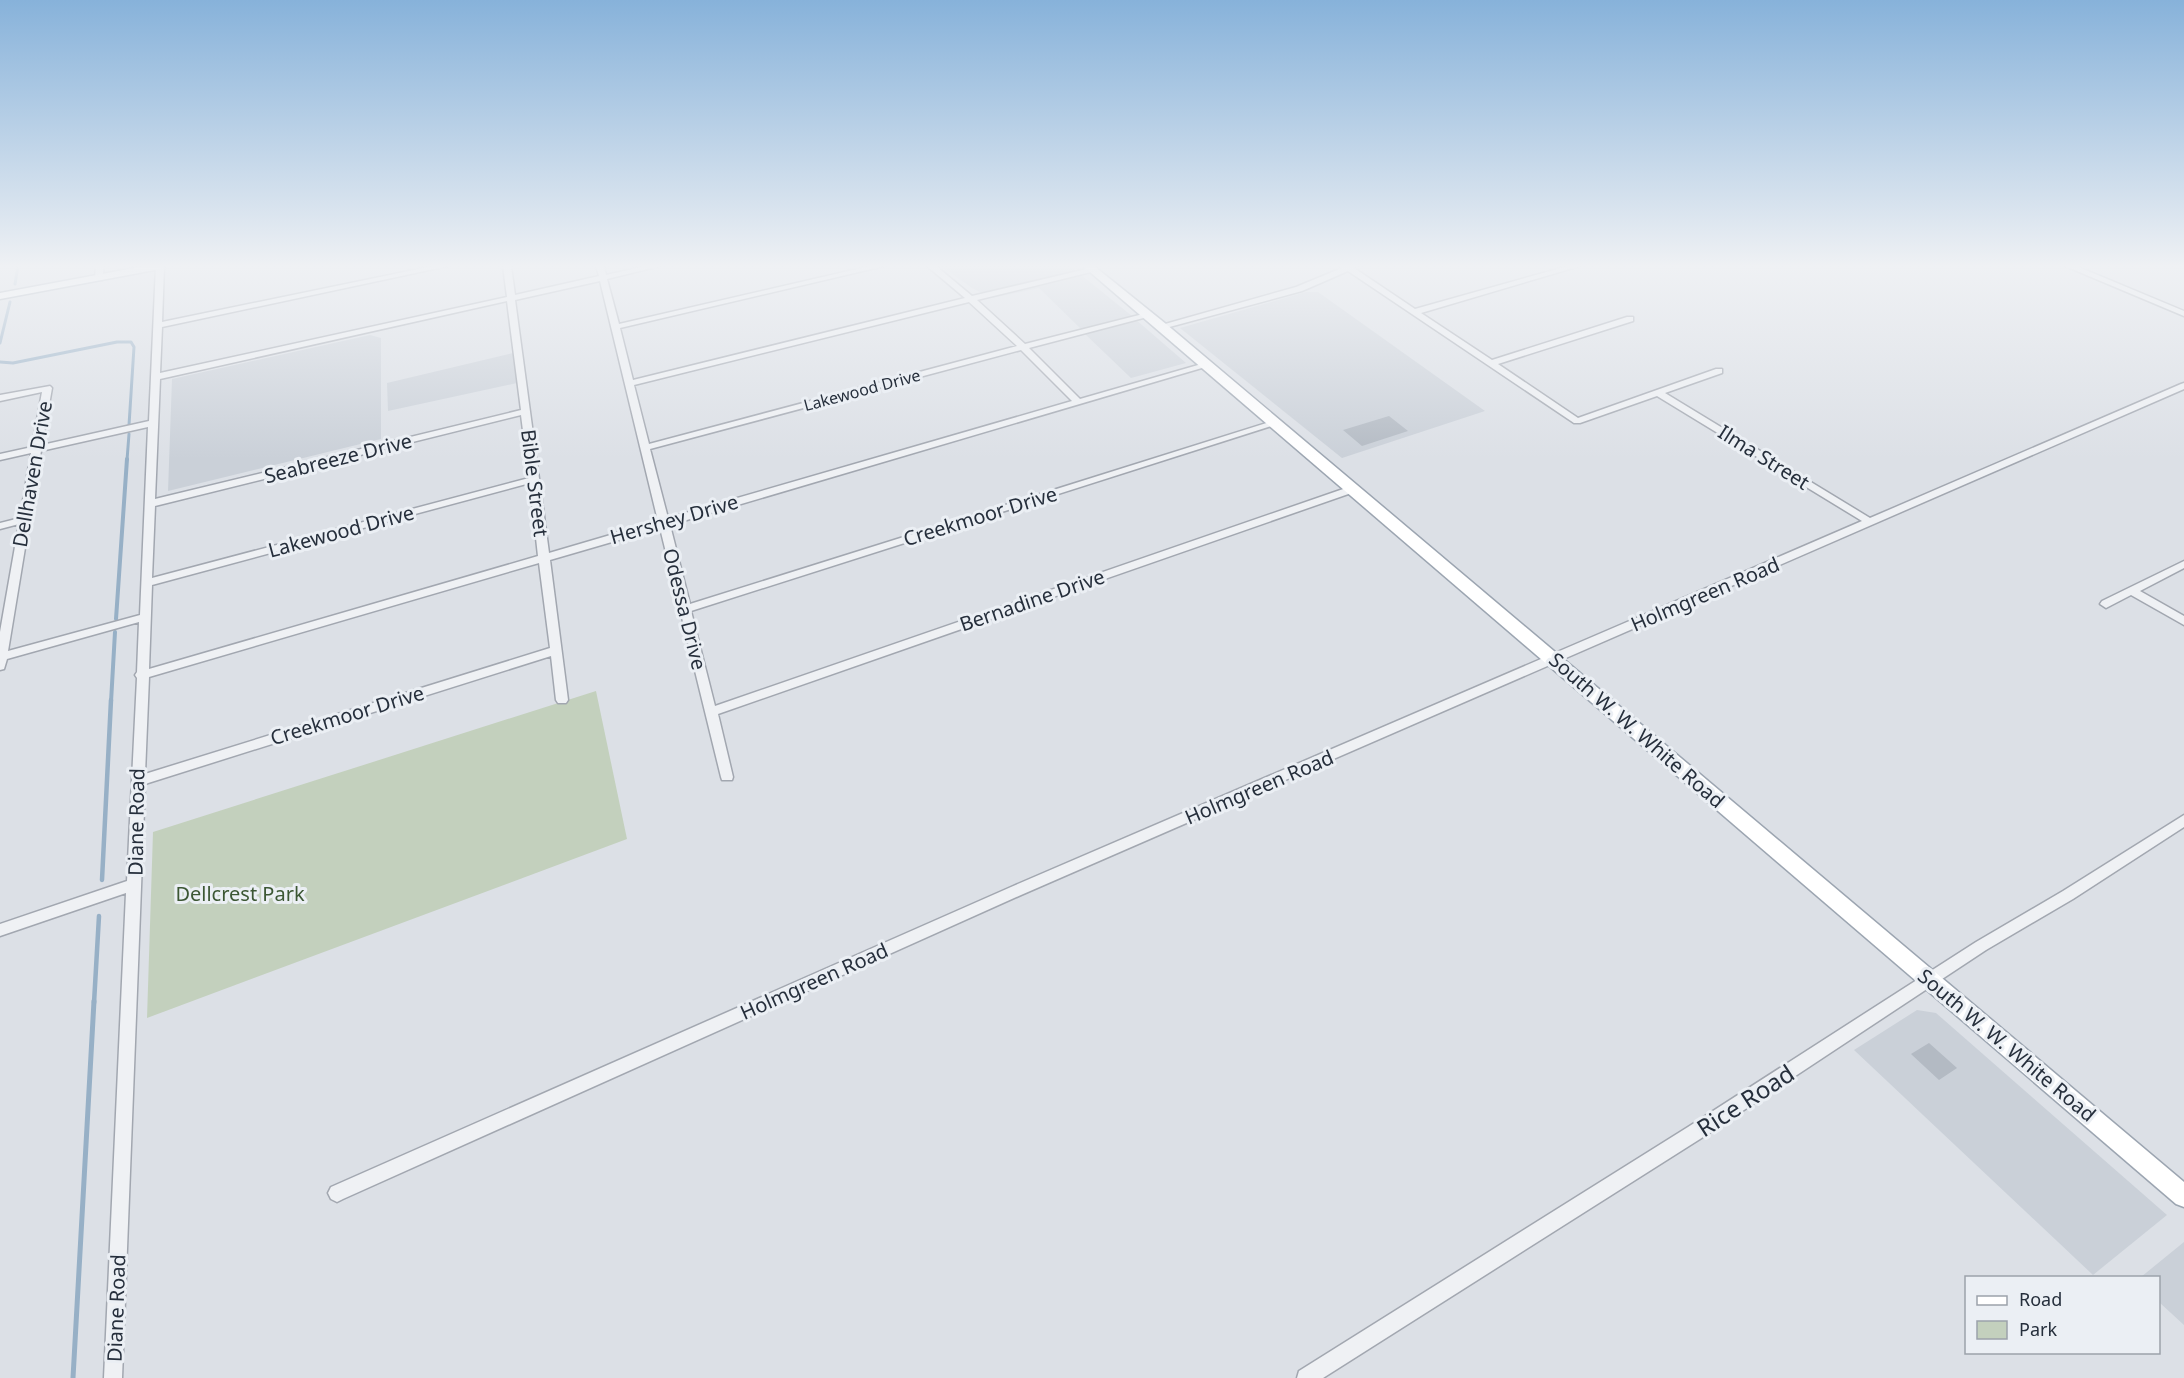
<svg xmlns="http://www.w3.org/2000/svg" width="2184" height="1378" font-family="'Noto Sans',sans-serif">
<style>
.built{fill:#cad0d8}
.green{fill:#c3d0bd}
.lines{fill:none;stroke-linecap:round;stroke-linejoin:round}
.stream-far3{stroke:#97b0c6;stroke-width:3}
.stream-far2{stroke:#97b0c6;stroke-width:4}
.stream-far1{stroke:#97b0c6;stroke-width:4.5}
.stream{stroke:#97b0c6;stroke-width:5}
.building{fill:#b3bac3}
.minor-casing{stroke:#a2a7b0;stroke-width:3}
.major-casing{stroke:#9ca5b1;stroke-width:3}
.minor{fill:#eff1f4;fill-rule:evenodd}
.major{fill:#fff;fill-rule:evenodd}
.labels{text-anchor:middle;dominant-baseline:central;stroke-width:6;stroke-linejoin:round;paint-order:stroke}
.far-street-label{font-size:16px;fill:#262f3c;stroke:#ebeff4}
.street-label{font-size:20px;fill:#262f3c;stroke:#ebeff4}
.park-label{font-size:20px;fill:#3c5734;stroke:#ebeff4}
.near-street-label{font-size:24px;fill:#262f3c;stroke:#ebeff4}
</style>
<rect width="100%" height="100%" fill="#dce0e6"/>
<g class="built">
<polygon points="941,266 1070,266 1132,316 1081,329 1039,288 992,298 972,288"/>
<polygon points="1306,292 1318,292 1485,411 1342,458 1180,328"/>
<polygon points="1135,319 1186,363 1131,378 1084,333"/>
<polygon points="370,335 381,338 381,439 168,491 172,379"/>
<polygon points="513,353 517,383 388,411 387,383"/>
<polygon points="1917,1010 1936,1013 2167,1215 2093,1275 1854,1050"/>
<polygon points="2184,1242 2184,1325 2159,1302 2158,1278 2141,1277"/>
</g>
<polygon class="green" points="596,691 627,839 147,1018 153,832"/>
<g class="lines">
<g class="stream-far3">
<polyline points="15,284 18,266"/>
<polyline points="0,343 10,302"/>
<polyline points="0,362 13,363 117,342 131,342 134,347 129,425"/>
<polyline points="127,460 129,434"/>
</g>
<g class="stream-far2">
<polyline points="116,619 127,459"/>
<polyline points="111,702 115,632"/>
</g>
<g class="stream-far1">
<polyline points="102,880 111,700"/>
<polyline points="94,1003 99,916"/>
</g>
<polyline class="stream" points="73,1378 94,1001"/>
</g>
<g class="building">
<polygon points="1389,416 1408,431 1362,446 1343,430"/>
<polygon points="1929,1043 1957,1068 1939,1080 1911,1054"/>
</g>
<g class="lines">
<g class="minor-casing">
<g id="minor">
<polygon points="96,266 104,266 102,280 95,278"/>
<path d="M156,266H164L162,322L433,266H448L162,327L160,373L507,297L503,266H511L515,295L599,276L596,266H604L606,275L646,266H660L607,279L619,324L870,266H884L620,328L633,380L965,298L927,266H936L972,296L1095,267V271L977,300L1025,344L1151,312V316L1029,348L1080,399L1205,363L1212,365L670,525L690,604L1273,421L1276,420L1281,423L691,611L715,706L1349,487H1357L1358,489L1357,491L718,714L733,777L732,780H722L721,777L660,528L550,560L568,700L566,703H558L556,700L551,656L145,784L122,1378H104L126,893L0,936V924L127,881L137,678L135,675L137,672L139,622L7,659L4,669L0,670V632L19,524L0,529V523L20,518L31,453L0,460V454L32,447L42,392L0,401V395L50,386L52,388L42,445L149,421ZM600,281L658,521L549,553L515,300ZM507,301L521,410L155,499L160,379ZM969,302L1017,346L649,444L634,385ZM1021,350L1072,401L668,518L650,449ZM521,415L529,478L152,578L155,506ZM148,427L140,615L8,651L41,451ZM530,483L538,556L149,669L152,585ZM539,563L550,648L145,774L149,677Z"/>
<polygon points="1341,266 1357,266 1354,268 1415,309 1568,266 1580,266 1421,313 1492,360 1627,317 1633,317 1633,321 1498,364 1578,418 1716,369 1722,369 1722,373 1665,393 1870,518 2181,384 2184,383 2184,389 1021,895 343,1199 337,1202 331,1199 328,1193 331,1187 1011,887 1862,521 1657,396 1580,423 1574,423 1348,271 1302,291 1162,329 1158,326 1296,287 1342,268"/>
<polygon points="2065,266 2076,266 2184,311 2184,316"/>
<polygon points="2184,561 2184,568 2140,591 2184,616 2184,625 2131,595 2106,608 2100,604 2102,601"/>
<polygon points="2184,815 2184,827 2073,899 1986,950 1700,1139 1323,1378 1297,1378 1299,1371 1688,1127 1976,942 2063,891"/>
</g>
</g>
<g class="major-casing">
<g id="major">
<polygon points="145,266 165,266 160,269 0,299 0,293"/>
<polygon points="1083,266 1094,266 1166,324 2184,1182 2184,1207 2176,1204"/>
</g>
</g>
<use href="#minor" class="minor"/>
<use href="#major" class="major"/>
</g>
<linearGradient id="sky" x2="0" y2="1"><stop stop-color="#87b2da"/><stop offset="0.58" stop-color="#eff1f4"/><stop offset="1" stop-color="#eff1f4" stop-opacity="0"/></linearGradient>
<rect width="2184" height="459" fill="url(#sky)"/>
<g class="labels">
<g class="far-street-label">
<text transform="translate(862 390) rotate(-15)">Lakewood Drive</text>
</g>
<g class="street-label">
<text transform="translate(1764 457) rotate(32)">Ilma Street</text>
<text transform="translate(338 458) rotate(-14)">Seabreeze Drive</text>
<text transform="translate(32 474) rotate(-80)">Dellhaven Drive</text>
<text transform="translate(535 483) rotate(83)">Bible Street</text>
<text transform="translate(980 516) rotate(-17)">Creekmoor Drive</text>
<text transform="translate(674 519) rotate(-16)">Hershey Drive</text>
<text transform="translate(341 531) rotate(-15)">Lakewood Drive</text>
<text transform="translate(1705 594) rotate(-23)">Holmgreen Road</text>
<text transform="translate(1032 600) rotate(-19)">Bernadine Drive</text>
<text transform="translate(685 609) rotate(76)">Odessa Drive</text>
<text transform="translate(347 715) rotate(-17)">Creekmoor Drive</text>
<text transform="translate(1637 730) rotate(41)">South W. W. White Road</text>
<text transform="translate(1259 787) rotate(-23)">Holmgreen Road</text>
<text transform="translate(136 822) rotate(-89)">Diane Road</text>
<text transform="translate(814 981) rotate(-24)">Holmgreen Road</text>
<text transform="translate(2007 1045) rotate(40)">South W. W. White Road</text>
<text transform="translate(116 1308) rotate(-88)">Diane Road</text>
</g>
<g class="park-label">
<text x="240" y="893">Dellcrest Park</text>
</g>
<g class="near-street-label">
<text transform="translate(1745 1100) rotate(-33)">Rice Road</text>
</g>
</g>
<rect x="1965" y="1276" width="195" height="78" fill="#ebeff4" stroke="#9ca2aa" stroke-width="1.5"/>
<rect x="1977" y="1296" width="30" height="9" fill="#ffffff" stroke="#9ca2aa" stroke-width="1.5"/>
<text x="2019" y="1306" font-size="18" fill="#262f3c">Road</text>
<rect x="1977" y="1321" width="30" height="18" fill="#c3d0bd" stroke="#9ca2aa" stroke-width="1.5"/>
<text x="2019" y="1336" font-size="18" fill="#262f3c">Park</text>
</svg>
